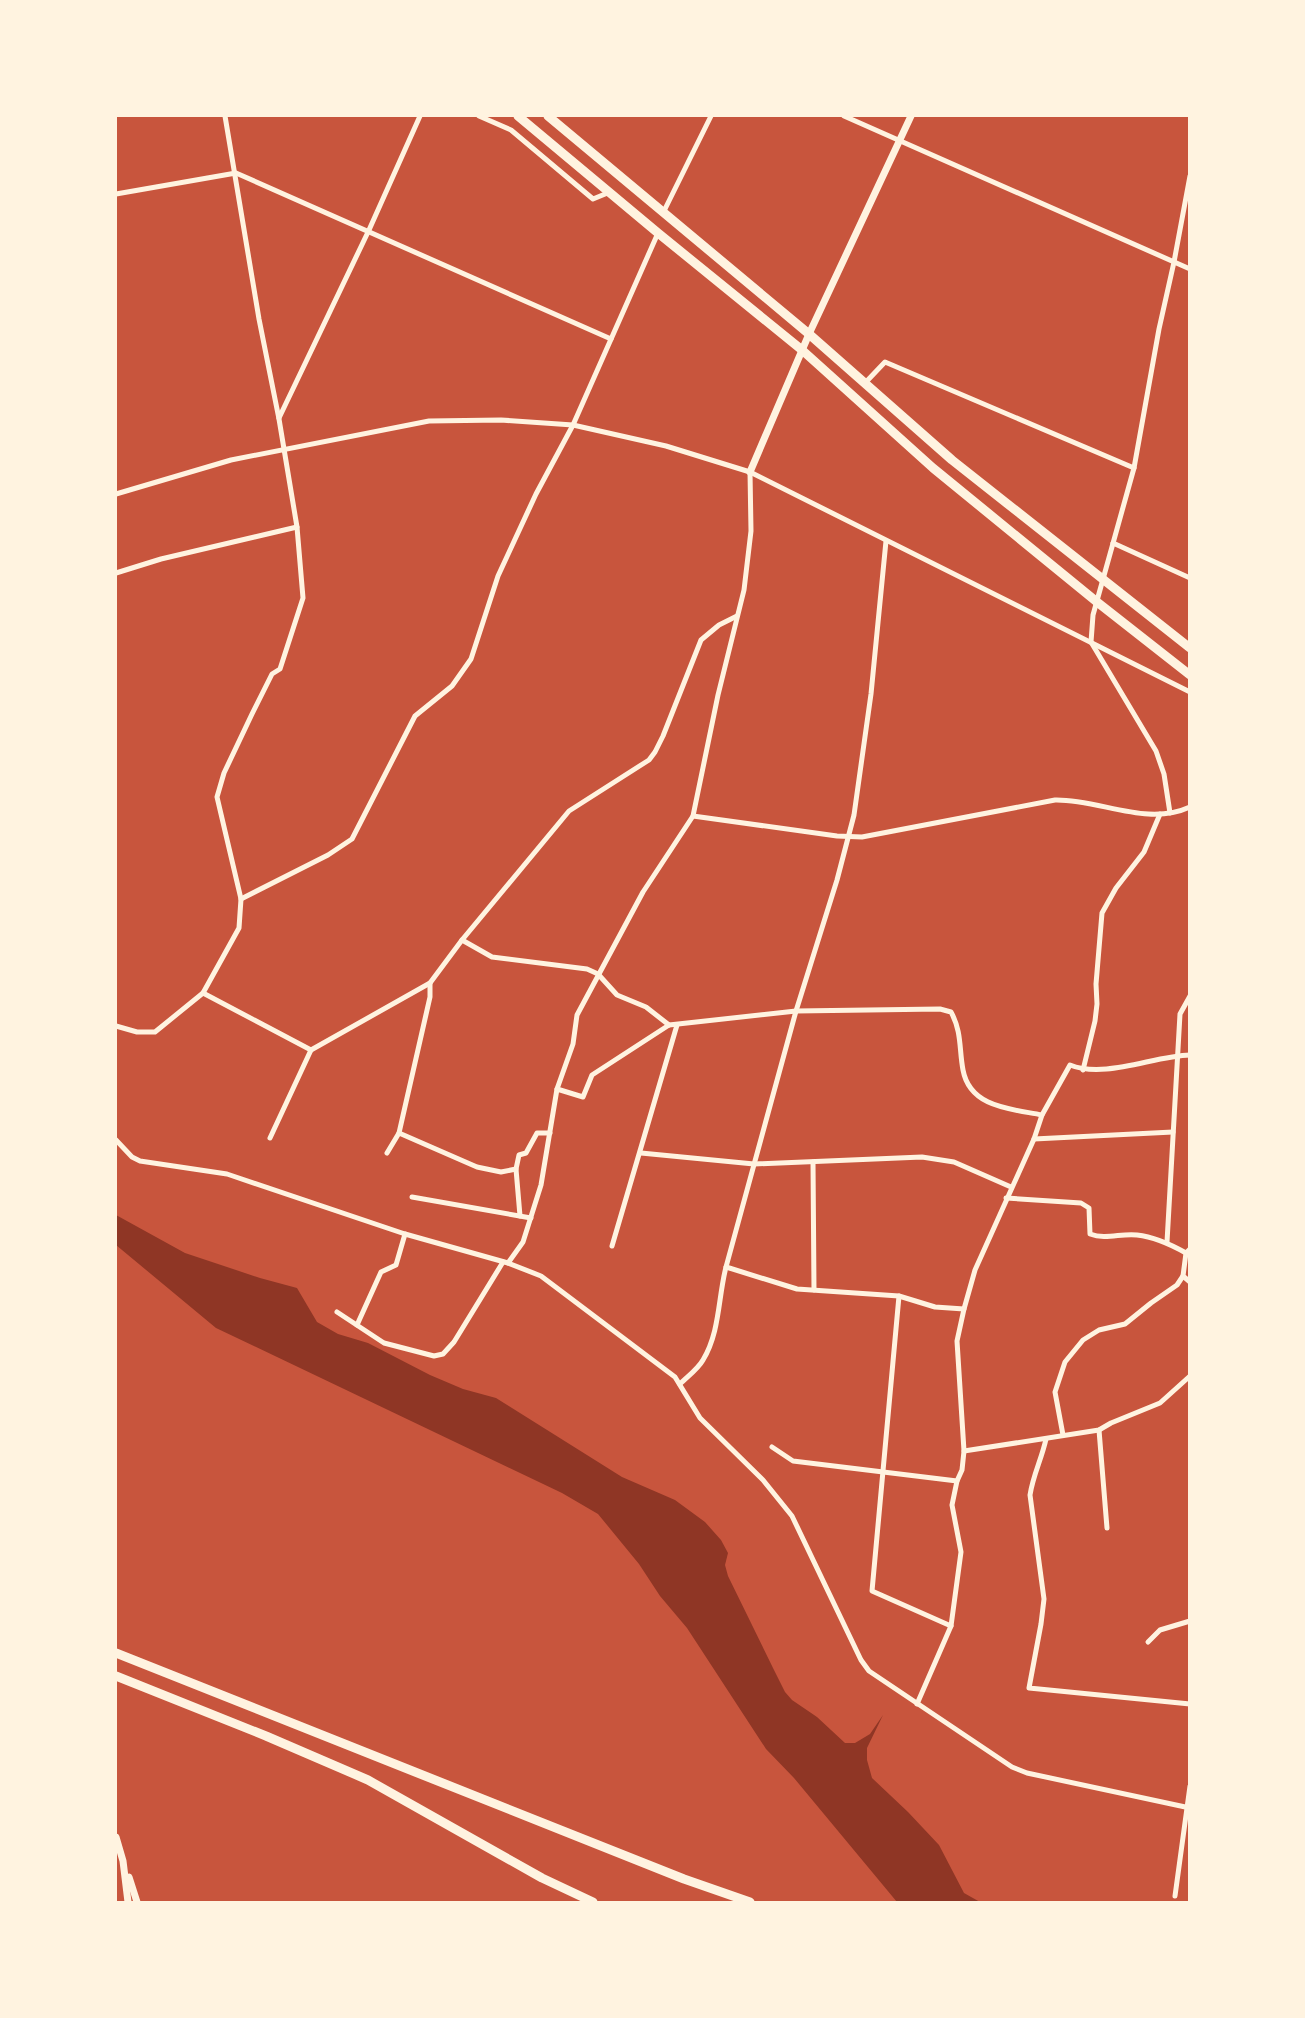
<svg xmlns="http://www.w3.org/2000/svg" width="1305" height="2018" font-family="'Fira Sans',sans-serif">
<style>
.water{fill:#8f3625}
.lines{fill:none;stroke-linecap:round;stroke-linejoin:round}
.minor{stroke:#fff3e0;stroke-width:5}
.tertiary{stroke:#fff3e0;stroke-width:7}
.primary{stroke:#fff3e0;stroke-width:9}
.trunk{stroke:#fff3e0;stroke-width:9}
</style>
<rect width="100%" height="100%" fill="#c8553d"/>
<polygon class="water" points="116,1215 185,1253 260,1278 297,1288 317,1322 338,1334 368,1343 430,1375 463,1389 496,1398 622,1477 675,1500 705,1522 721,1540 728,1553 725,1565 728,1576 773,1668 785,1692 792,1700 817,1717 845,1743 855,1743 870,1734 883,1715 867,1748 867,1760 872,1778 908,1812 939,1845 964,1893 980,1902 897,1902 794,1778 766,1749 687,1628 660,1596 639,1564 598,1514 562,1493 216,1328 116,1245"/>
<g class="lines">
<g class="minor">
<polyline points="479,116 511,130 593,199 610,192"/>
<polyline points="844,116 1190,269"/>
<polyline points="116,194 236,173 611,339"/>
<polyline points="664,211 711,116"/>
<polyline points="865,383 885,362 1134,468"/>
<polyline points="279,418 369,230 420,116"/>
<polyline points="116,494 231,460 429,421 501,420 573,425 666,446 750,472 1190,692"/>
<polyline points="1113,543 1190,578"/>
<polyline points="116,573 161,559 297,527"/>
<polyline points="1170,813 1164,774 1156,751 1091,642 1093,615 1134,468 1159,329 1174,262 1190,176"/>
<path d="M693,816L837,836L862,837L1055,800C1100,799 1146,827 1190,807"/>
<polyline points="241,899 328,855 352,839 415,716 452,686 471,659 498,576 536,494 573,425 658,233"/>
<polyline points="462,940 492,957 587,969 598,974 617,995 646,1007 669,1025"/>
<polyline points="203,993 311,1050 430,983 462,940 569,811 649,760 655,752 663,736 701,640 719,625 737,616"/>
<polyline points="116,1026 137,1032 155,1032 203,993 239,928 241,899 217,797 224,773 252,714 272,674 280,669 303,598 297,527 279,419 259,319 225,116"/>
<polyline points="1083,1070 1095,1021 1097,1004 1096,984 1102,913 1116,888 1144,852 1160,814"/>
<polyline points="557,1089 573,1044 577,1015 643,892 693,816 718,695 744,590 751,531 750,472"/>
<polyline points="399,1133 477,1167 501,1172 516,1169"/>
<polyline points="270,1138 311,1050"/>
<polyline points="1034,1139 1173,1132"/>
<polyline points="116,1140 132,1157 140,1161 227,1174 405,1234 508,1263 541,1276 675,1377 700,1418 763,1480 792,1516 861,1660 869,1671 1012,1767 1027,1773 1190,1808"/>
<polyline points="387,1153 399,1133 430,997 430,983"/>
<polyline points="641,1153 754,1164 922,1157 954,1162 1011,1187"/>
<polyline points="813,1162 814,1290"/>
<polyline points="412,1197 531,1218"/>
<path d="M1006,1198L1081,1203L1089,1208L1090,1234C1106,1240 1121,1233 1137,1235C1155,1237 1170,1244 1186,1253"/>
<polyline points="520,1216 516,1169 519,1155 526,1153 537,1133 550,1133"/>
<polyline points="1167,1242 1180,1014 1190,996"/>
<polyline points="612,1246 677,1025"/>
<polyline points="1190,1249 1186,1253 1183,1276 1190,1282"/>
<path d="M508,1263L523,1242L541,1185L557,1089L583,1097L592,1075L669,1025L796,1011L940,1009L951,1012C962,1032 959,1049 963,1070C970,1108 1012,1109 1042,1115"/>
<polyline points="726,1267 797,1289 899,1296 935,1307 964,1309"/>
<polyline points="899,1296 872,1591 951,1626"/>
<polyline points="337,1312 384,1343 434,1356 443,1354 454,1342 503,1262"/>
<polyline points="357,1325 381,1272 396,1265 405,1234"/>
<path d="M680,1384C687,1377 698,1369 703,1360C720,1332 718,1298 726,1267L796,1011L837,880L854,815L871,694L886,541"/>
<polyline points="1099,1430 1107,1528"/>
<polyline points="1063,1435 1055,1392 1065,1362 1083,1340 1099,1330 1125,1324 1151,1303 1177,1285 1183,1276"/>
<path d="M1046,1439C1042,1458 1033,1475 1030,1495L1044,1599L1041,1624L1029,1688L1190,1704"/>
<polyline points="772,1447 793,1461 957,1481"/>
<polyline points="964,1451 1099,1430 1111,1423 1160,1403 1190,1376"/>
<polyline points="1148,1642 1160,1630 1190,1621"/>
<path d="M917,1704L951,1626L961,1552L952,1505L957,1481L962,1470L964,1451L957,1341L964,1309L975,1270L1034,1139L1042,1115L1070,1065C1105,1079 1153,1056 1190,1055"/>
<polyline points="1175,1896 1190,1786"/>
</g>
<g class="tertiary">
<polyline points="750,472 809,334 911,116"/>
<polyline points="116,1837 123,1861 128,1902"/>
<polyline points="129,1877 137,1902"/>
</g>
<g class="primary">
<polyline points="116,1653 684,1879 750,1902"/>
<polyline points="116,1676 266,1736 368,1780 542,1878 593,1902"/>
</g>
<g class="trunk">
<polyline points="518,116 658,233 802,350 933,468 1097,602 1190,675"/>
<polyline points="548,116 809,334 952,460 1190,648"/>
</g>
</g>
<rect width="1305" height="2018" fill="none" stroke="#fff3e0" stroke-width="234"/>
</svg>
